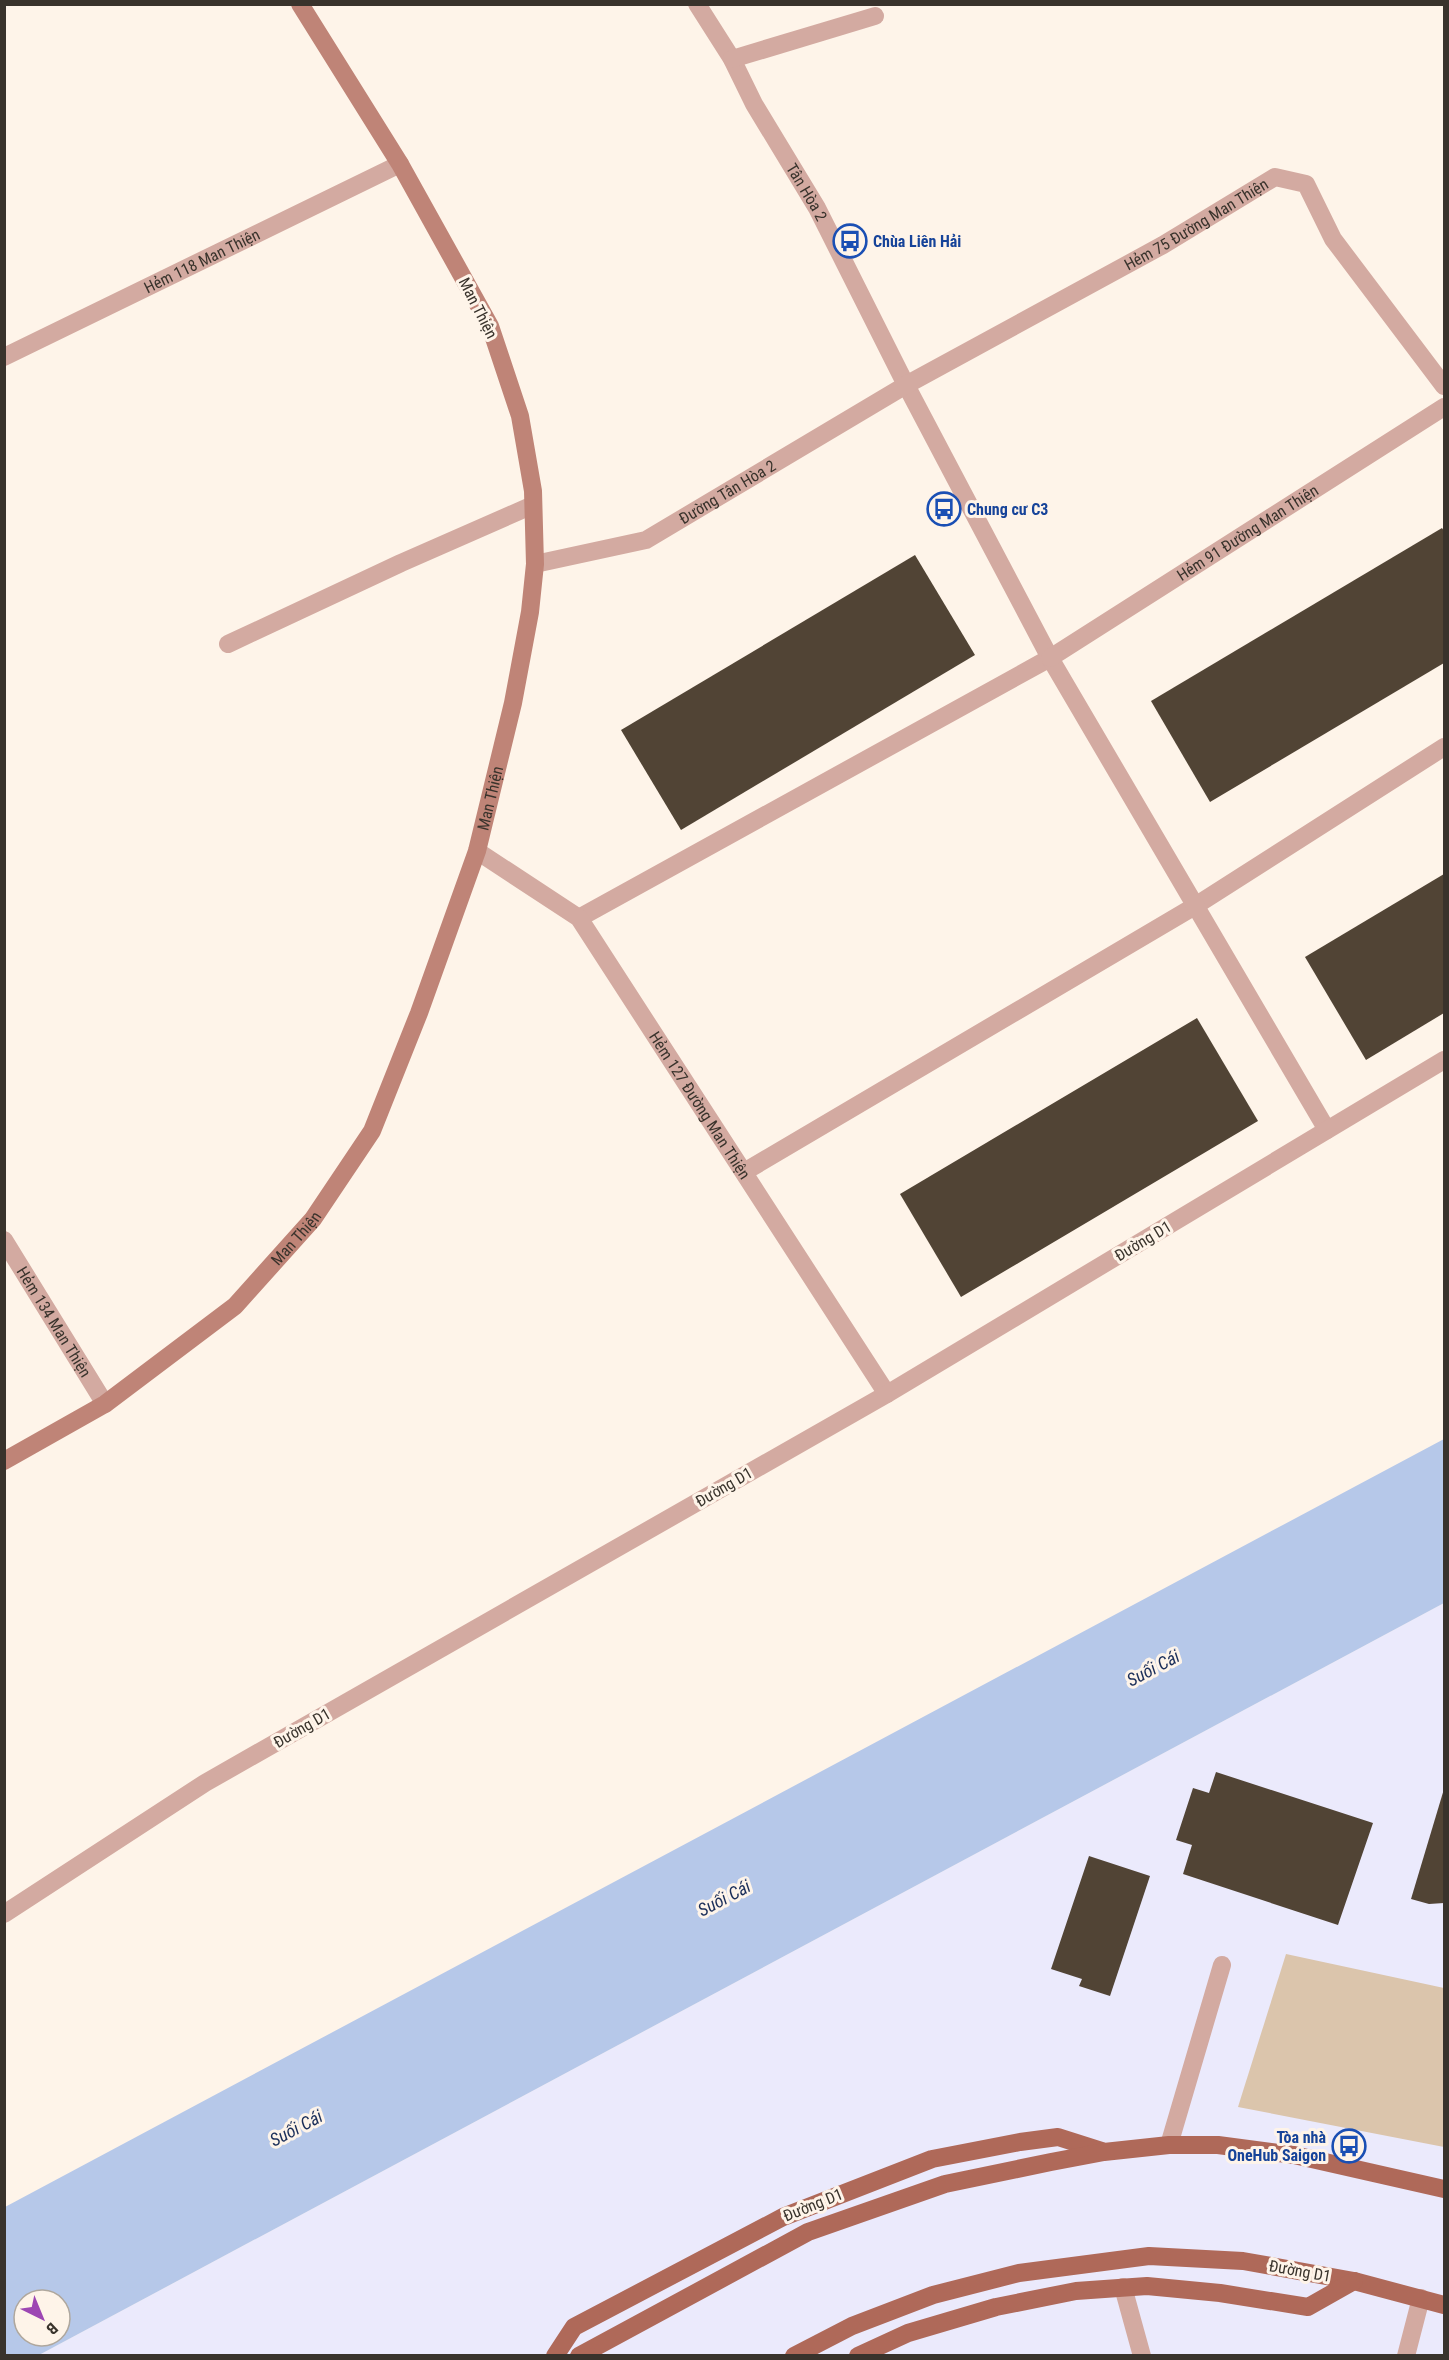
<svg xmlns="http://www.w3.org/2000/svg" width="1449" height="2360" font-family="'Roboto Condensed',sans-serif">
<style>
.industrial{fill:#ebeafc}
.green{fill:#dbc5ac}
.water{fill:#b6c8e9;fill-rule:evenodd}
.building{fill:#514435}
.lines{fill:none;stroke-linecap:round;stroke-linejoin:round}
.lane{stroke:#d3aaa1;stroke-width:18}
.street{stroke:#d3aaa1;stroke-width:18}
.secondary{stroke:#bf8477;stroke-width:18}
.primary{stroke:#af6959;stroke-width:18}
.labels{text-anchor:middle;dominant-baseline:central;stroke-width:6;stroke-linejoin:round;paint-order:stroke}
.street-label{font-size:16px;fill:#39332c;stroke:#fef4e9}
.transit-label{font-size:16px;font-weight:bold;fill:#164399;stroke:#fef4e9;text-anchor:start}
.water-label{font-size:18px;font-style:italic;fill:#1a2e59;stroke:#fef4e9}
</style>
<rect width="100%" height="100%" fill="#fef4e9"/>
<polygon class="industrial" points="1444,1603 1444,2355 39,2355"/>
<polygon class="green" points="1286,1954 1444,1988 1444,2147 1238,2107"/>
<path class="water" d="M1444,1439V1603L39,2355H5V2207ZM24,2300H60V2336H24Z"/>
<g class="building">
<polygon points="1442,528 1444,531 1444,663 1210,802 1151,701"/>
<polygon points="915,555 975,655 681,830 621,730"/>
<polygon points="1444,874 1444,1013 1366,1060 1305,957"/>
<polygon points="1197,1018 1258,1121 961,1297 900,1194"/>
<polygon points="1216,1772 1373,1823 1338,1925 1183,1874 1192,1845 1176,1840 1193,1788 1209,1793"/>
<polygon points="1444,1789 1444,1903 1429,1904 1411,1899"/>
<polygon points="1089,1856 1150,1876 1110,1996 1079,1986 1082,1979 1051,1969"/>
</g>
<g class="lines">
<g class="lane">
<polyline points="579,918 1050,658"/>
<polyline points="744,1172 1195,906 1444,747"/>
<polyline points="1169,2145 1222,1965"/>
</g>
<g class="street">
<path id="s1" d="M697,4L732,59L754,104L817,208L906,385L1050,658L1327,1130"/>
<polyline points="732,59 875,16"/>
<path id="s2" d="M4,357L400,164"/>
<path id="s3" d="M535,564L646,540L906,385L1163,245L1275,177L1306,184L1333,239L1444,386"/>
<polyline points="228,644 401,563 533,505"/>
<path id="s4" d="M1050,658L1444,407"/>
<path id="s5" d="M477,851L579,918L887,1394"/>
<path id="s6" d="M4,1240L105,1404"/>
<polyline points="4,1914 205,1783 887,1394 1444,1060"/>
<polyline points="1123,2287 1142,2356"/>
<polyline points="1406,2356 1421,2298"/>
</g>
<path class="secondary" id="s7" d="M4,1461L105,1404L235,1306L313,1219L372,1131L419,1013L477,851L513,703L530,612L535,564L533,491L520,416L490,326L400,164L300,4"/>
<g class="primary">
<polyline points="555,2356 574,2327 783,2217 932,2159 1020,2142 1058,2137 1102,2151"/>
<polyline points="579,2356 808,2232 945,2184 1051,2162 1104,2152 1169,2145 1218,2145 1294,2155 1444,2189"/>
<polyline points="794,2356 852,2326 933,2295 1019,2273 1149,2256 1243,2261 1354,2281 1444,2305"/>
<polyline points="858,2356 908,2333 996,2307 1076,2291 1147,2286 1220,2293 1308,2307 1354,2281"/>
</g>
</g>
<defs>
<g id="bus-ring" transform="scale(1.725)"><circle r="9.5" fill="#fef4e9" stroke="#1a4fb4" stroke-width="1.5"/><path d="M-5-6H5V4H4V6H2V4H-2V6H-4V4H-5ZM-3.5-4V0h7V-4ZM-3.5 1.2v1.5H-2V1.2ZM2 1.2v1.5H3.5V1.2Z" fill="#1a4fb4"/></g>
</defs>
<g fill-rule="evenodd">
<use href="#bus-ring" x="850" y="241"/>
<use href="#bus-ring" x="944" y="509"/>
<use href="#bus-ring" x="1349" y="2146"/>
</g>
<g class="labels">
<g class="street-label">
<text stroke="none"><textPath href="#s1" startOffset="218">Tân Hòa 2</textPath></text>
<text stroke="none"><textPath href="#s3" startOffset="748">Hẻm 75 Đường Man Thiện</textPath></text>
<text stroke="none"><textPath href="#s2" startOffset="220">Hẻm 118 Man Thiện</textPath></text>
<text transform="translate(478 308) rotate(63)">Man Thiện</text>
<text stroke="none"><textPath href="#s3" startOffset="208">Đường Tân Hòa 2</textPath></text>
<text stroke="none"><textPath href="#s4" startOffset="234">Hẻm 91 Đường Man Thiện</textPath></text>
<text stroke="none"><textPath href="#s7" startOffset="855">Man Thiện</textPath></text>
<text stroke="none"><textPath href="#s5" startOffset="345">Hẻm 127 Đường Man Thiện</textPath></text>
<text stroke="none"><textPath href="#s7" startOffset="370">Man Thiện</textPath></text>
<text transform="translate(1143 1241) rotate(-31)">Đường D1</text>
<text stroke="none"><textPath href="#s6" startOffset="96">Hẻm 134 Man Thiện</textPath></text>
<text transform="translate(724 1487) rotate(-30)">Đường D1</text>
<text transform="translate(302 1728) rotate(-30)">Đường D1</text>
<text transform="translate(813 2205) rotate(-22)">Đường D1</text>
<text transform="translate(1300 2271) rotate(10)">Đường D1</text>
</g>
<g class="transit-label">
<text x="873" y="241">Chùa Liên Hải</text>
<text x="967" y="509">Chung cư C3</text>
<text x="1326" y="2137" text-anchor="end">Tòa nhà<tspan x="1326" dy="18">OneHub Saigon</tspan></text>
</g>
<g class="water-label">
<text transform="translate(1153 1668) rotate(-28)">Suối Cái</text>
<text transform="translate(724 1898) rotate(-28)">Suối Cái</text>
<text transform="translate(296 2128) rotate(-28)">Suối Cái</text>
</g>
</g>
<rect width="1449" height="2360" fill="none" stroke="#39332c" stroke-width="12"/>
<g transform="translate(42 2318) rotate(137)"><circle r="28" fill="#fef4e9" stroke="#afa79d" stroke-width="1.5"/>
<path d="M0-4.5L10 22L0 15L-10 22Z" fill="#9d46b3"/>
<text y="-9" font-size="16" font-weight="bold" text-anchor="middle" fill="#39332c">B</text>
</g>
</svg>
